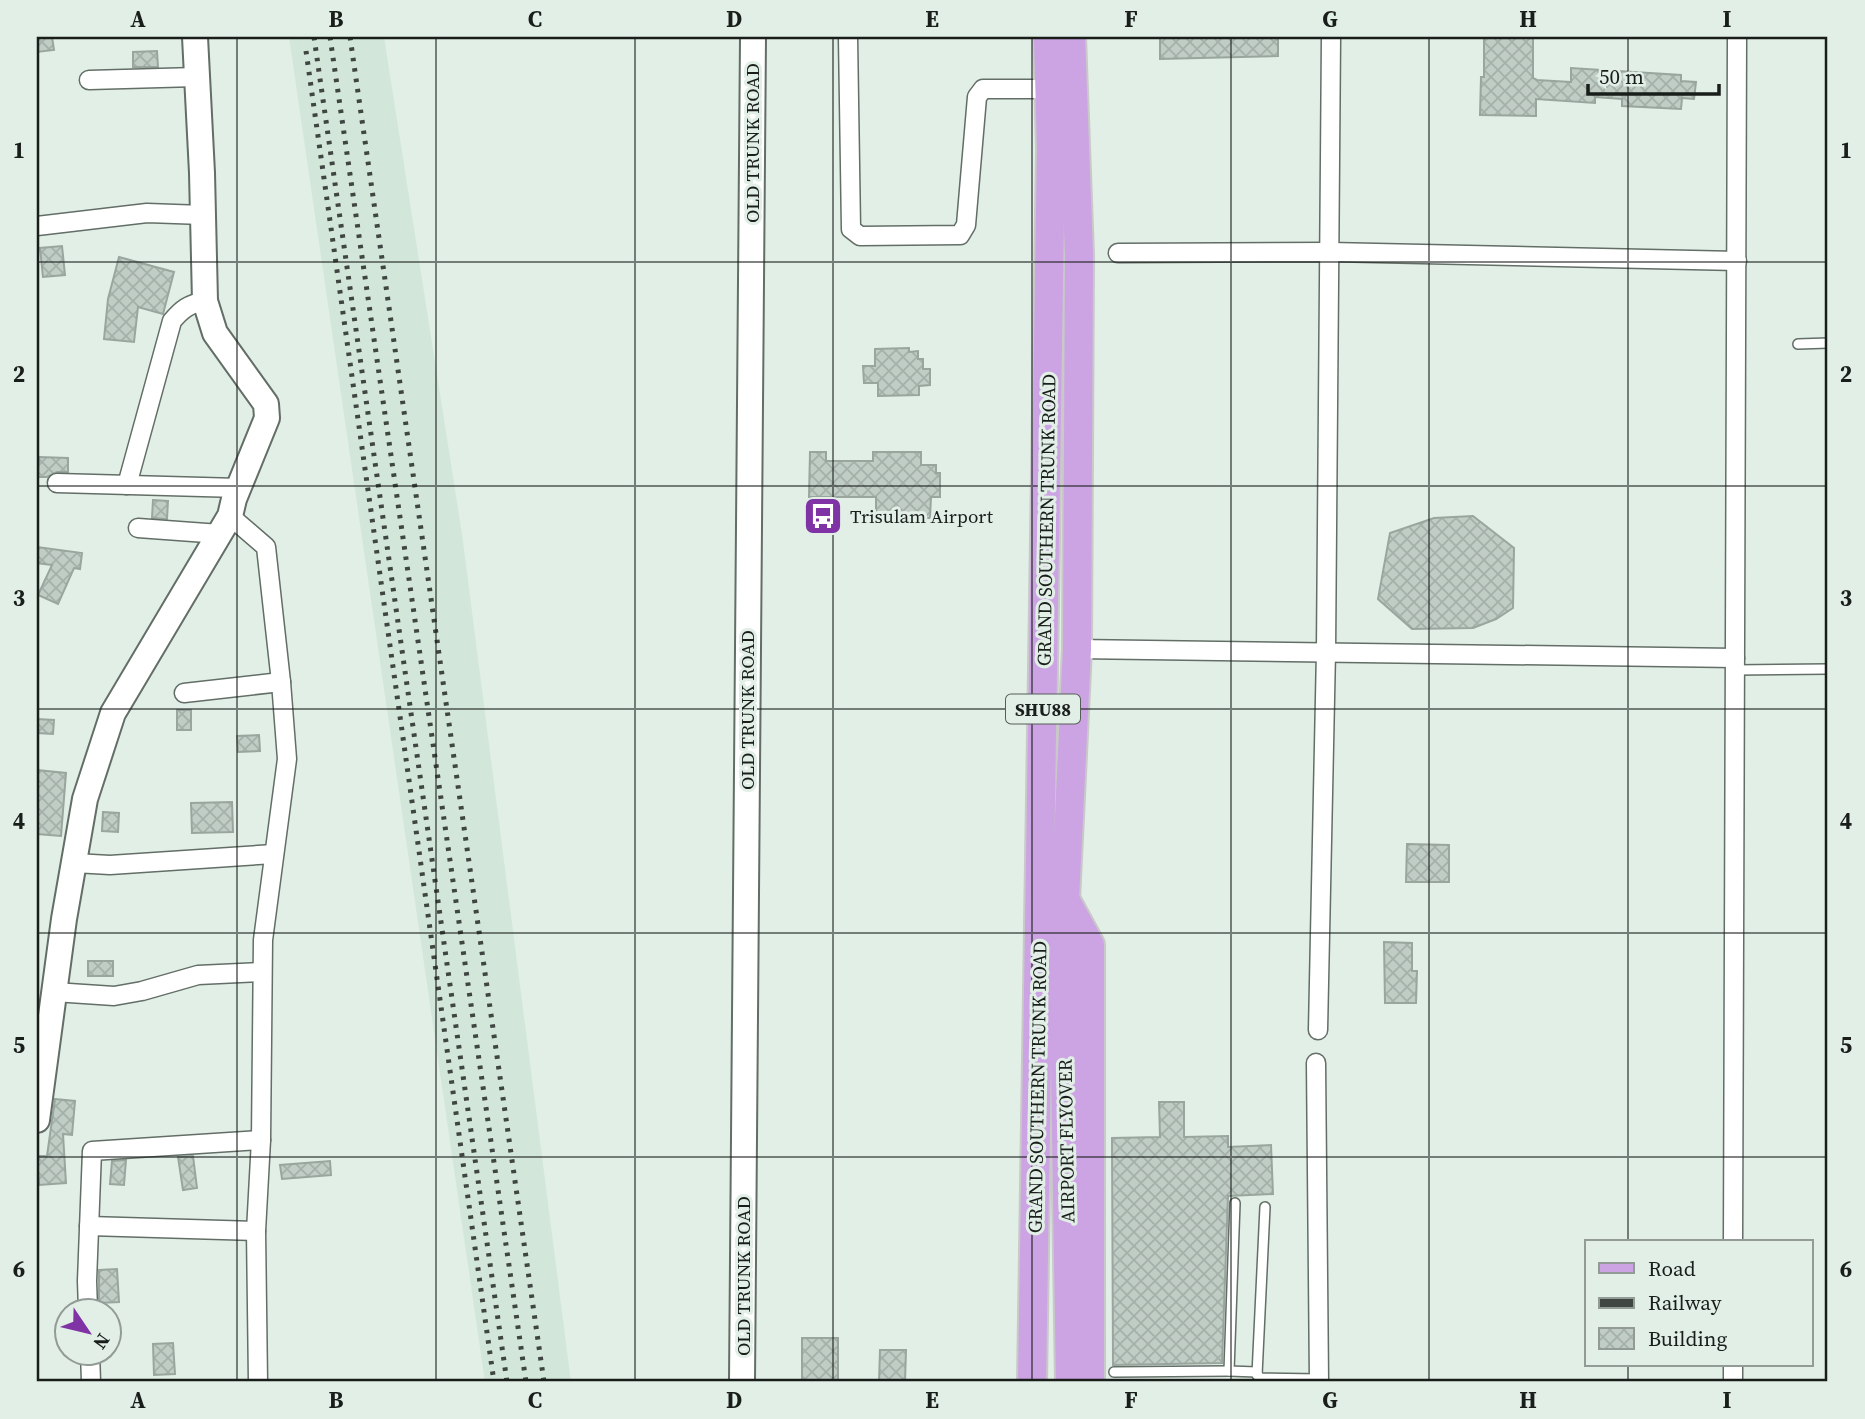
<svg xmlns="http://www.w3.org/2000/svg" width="1865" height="1419" font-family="'Source Serif 4',serif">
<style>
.built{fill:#d2e7da}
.building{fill:url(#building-cross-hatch);stroke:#99a69e;stroke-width:2}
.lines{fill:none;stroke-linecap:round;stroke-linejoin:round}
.lane-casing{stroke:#626e66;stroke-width:12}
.street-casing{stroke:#626e66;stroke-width:21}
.secondary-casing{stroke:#626e66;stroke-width:28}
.primary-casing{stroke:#c8c9c8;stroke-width:32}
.lane{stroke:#fff;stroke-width:9}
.street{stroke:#fff;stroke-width:18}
.secondary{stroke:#fff;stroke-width:24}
.primary{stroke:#cca3e3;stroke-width:28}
.rail{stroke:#3f4541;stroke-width:5;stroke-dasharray:3.5 7;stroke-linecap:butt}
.grid{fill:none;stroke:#191e1b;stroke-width:2;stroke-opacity:0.55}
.labels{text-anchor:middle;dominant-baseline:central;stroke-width:6;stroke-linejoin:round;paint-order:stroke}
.shield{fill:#e2efe7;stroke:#555d58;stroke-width:2}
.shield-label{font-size:18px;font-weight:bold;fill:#191e1b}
.street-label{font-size:19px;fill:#191e1b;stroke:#e2efe7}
.poi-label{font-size:19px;fill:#191e1b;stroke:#e2efe7;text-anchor:start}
.neatline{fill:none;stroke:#191e1b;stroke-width:2.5}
.grid-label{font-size:23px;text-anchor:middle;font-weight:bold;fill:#191e1b}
</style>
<defs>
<pattern id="building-cross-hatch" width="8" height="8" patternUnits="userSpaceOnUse" patternTransform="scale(1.75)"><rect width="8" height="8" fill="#bfcdc5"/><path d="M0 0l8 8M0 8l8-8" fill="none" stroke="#a4b0a9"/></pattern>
</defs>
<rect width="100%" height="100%" fill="#e2efe7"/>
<polygon class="built" points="289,37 384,37 462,534 571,1382 485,1382"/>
<g class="building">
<polygon points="37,37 52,37 54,50 37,52"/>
<polygon points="1160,37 1278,37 1278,56 1160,59"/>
<polygon points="1484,37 1533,37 1533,78 1537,80 1571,82 1571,68 1681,75 1681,81 1696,82 1694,99 1682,98 1681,109 1622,106 1622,99 1595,97 1595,103 1536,99 1536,116 1480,115 1481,77 1484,77"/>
<polygon points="157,51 158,67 133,67 133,52"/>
<polygon points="62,246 65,275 43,277 40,248"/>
<polygon points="119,257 174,272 163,314 138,307 134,342 104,339 108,299"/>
<polygon points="909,348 909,352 918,351 918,359 923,359 923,369 930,369 930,385 919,386 919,395 878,396 878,383 864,383 863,366 875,366 875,349"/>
<polygon points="810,452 826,452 826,461 873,461 873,452 921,452 921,465 936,465 936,473 940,473 940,497 931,497 930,518 876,518 876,497 809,497"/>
<polygon points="39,457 68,458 68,472 57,472 47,477 38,477"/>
<polygon points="153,500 168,501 167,519 152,518"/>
<polygon points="1473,516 1514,548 1513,608 1496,619 1473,628 1412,629 1378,599 1390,533 1434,518"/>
<polygon points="37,547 82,553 80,569 74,568 58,604 38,595 52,565 37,563"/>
<rect x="177" y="710" width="14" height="20"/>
<polygon points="37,719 54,720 53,734 37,733"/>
<polygon points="259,735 260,751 238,752 237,736"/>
<polygon points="37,770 66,773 61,836 37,834"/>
<polygon points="232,802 233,832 192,833 191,803"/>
<polygon points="103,812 119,813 118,832 102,831"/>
<polygon points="1407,844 1449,845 1449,882 1406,882"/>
<polygon points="1384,942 1412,943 1412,971 1417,971 1416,1003 1385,1003"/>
<rect x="88" y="961" width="25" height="15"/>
<polygon points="55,1099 75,1101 72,1135 63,1134 66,1183 39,1185 37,1156 47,1156"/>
<polygon points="1159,1102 1184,1102 1184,1137 1228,1136 1228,1147 1271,1145 1273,1194 1228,1196 1222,1363 1113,1365 1112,1138 1160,1137"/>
<polygon points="193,1156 197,1188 183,1190 178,1157"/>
<polygon points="126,1160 124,1185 110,1184 112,1161"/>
<polygon points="330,1161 331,1175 282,1179 280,1165"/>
<polygon points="117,1269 119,1302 99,1303 99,1270"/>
<rect x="802" y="1338" width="36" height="44"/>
<polygon points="173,1343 175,1374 154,1375 153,1344"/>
<polygon points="880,1350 906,1350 905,1382 879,1382"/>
</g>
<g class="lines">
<g class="lane-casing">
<g id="lane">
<polyline points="1798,344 1828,343"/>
<polyline points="1735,670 1828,669"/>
<polyline points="1235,1203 1229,1371 1257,1372"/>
<polyline points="1265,1207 1257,1375 1261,1378 1319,1379"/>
<polyline points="1114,1372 1229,1371"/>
</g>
</g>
<g class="street-casing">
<g id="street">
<polyline points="848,37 851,229 860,236 960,235 966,225 977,97 983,89 1049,89"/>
<polyline points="89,80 196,77"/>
<polyline points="37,226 147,213 203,215"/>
<polyline points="1118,253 1330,252 1737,261"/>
<polyline points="57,483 239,488"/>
<path d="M127,485L172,321C182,309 189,304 205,301"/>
<polyline points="230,516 266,547 281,682 287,759 263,940 261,1140 256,1231 258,1382"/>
<polyline points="138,528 220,534"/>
<polyline points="1077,649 1735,658"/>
<polyline points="184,693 281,682"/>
<polyline points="74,863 110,865 274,854"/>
<polyline points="54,992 114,996 142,991 198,975 262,972"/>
<polyline points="1318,1030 1326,651 1331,37"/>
<polyline points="1316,1063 1319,1382"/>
<polyline points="89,1226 256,1231"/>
<polyline points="1733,1242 1737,37"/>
<polyline points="88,1310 87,1281 92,1151 261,1140"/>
<polyline points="90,1352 91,1382"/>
<polyline points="1733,1382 1733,1365"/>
</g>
</g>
<g class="secondary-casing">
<g id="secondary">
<polyline points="37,1120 64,919 85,799 113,713 230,516 234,499 267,418 266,404 215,333 205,301 202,173 195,37"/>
<polyline points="742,1382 753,37"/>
</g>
</g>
<g class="primary-casing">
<g id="primary">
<polyline points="1066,901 1090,945 1090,1382"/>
<polyline points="1032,1382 1051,149 1048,37"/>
<polyline points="1070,1382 1063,942 1077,649 1079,255 1071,37"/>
</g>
</g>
<use href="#lane" class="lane"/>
<use href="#street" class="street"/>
<use href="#secondary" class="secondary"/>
<use href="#primary" class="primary"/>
<g class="rail">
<polyline points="314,37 507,1382"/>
<polyline points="330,37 526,1382"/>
<polyline points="350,37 544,1382"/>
<polyline points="306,51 494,1382"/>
</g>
</g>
<path class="grid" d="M237,37V1382M436,37V1382M635,37V1382M833,37V1382M1032,37V1382M1231,37V1382M1429,37V1382M1628,37V1242M37,262H1828M37,486H1828M37,709H1828M37,933H1828M37,1157H1828M1628,1365V1382"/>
<defs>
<g id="bus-square" transform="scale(2.0125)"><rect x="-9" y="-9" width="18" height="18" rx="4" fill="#7f33a4" stroke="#e2efe7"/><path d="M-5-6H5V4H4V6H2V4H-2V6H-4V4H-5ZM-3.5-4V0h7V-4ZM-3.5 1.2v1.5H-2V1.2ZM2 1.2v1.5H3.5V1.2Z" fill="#fff"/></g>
</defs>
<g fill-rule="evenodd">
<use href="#bus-square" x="823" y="516"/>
</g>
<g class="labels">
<rect class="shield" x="1006" y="694.5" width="74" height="29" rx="5"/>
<g class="shield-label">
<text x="1043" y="709">SHU88</text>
</g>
<g class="street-label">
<text transform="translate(752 143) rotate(-90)">OLD TRUNK ROAD</text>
<text transform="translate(1046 520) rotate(-89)">GRAND SOUTHERN TRUNK ROAD</text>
<text transform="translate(747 710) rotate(-90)">OLD TRUNK ROAD</text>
<text transform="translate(1037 1087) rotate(-89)">GRAND SOUTHERN TRUNK ROAD</text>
<text transform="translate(1066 1141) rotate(-91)">AIRPORT FLYOVER</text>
<text transform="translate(743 1276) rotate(-90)">OLD TRUNK ROAD</text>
</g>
<g class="poi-label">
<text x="850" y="516">Trisulam Airport</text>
</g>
</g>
<rect width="1865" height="1419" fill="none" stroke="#e2efe7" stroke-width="77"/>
<rect x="1585" y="1240" width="228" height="126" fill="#e2efe7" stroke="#929b95" stroke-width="2"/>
<rect x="1599" y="1263" width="35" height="10" fill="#cca3e3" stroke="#929b95" stroke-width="2"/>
<text x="1648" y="1276" font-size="21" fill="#191e1b">Road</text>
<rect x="1599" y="1298" width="35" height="10" fill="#3f4541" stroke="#929b95" stroke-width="2"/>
<text x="1648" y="1310" font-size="21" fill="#191e1b">Railway</text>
<rect x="1599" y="1328" width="35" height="21" fill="url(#building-cross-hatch)" stroke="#929b95" stroke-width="2"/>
<text x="1648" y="1346" font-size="21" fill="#191e1b">Building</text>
<g transform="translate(88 1332) rotate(125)"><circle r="33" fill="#e2efe7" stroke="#929b95" stroke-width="2"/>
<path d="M0-5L12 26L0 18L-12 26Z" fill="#7f33a4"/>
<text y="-10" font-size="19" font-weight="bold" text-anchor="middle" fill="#191e1b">N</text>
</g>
<path d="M1588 84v10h131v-10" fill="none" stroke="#191e1b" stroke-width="3.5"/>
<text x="1599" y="84" font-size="21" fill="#191e1b" stroke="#e2efe7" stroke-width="5" paint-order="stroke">50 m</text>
<rect x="38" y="38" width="1788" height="1342" class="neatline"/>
<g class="grid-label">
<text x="138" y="27">A</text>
<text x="336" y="27">B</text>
<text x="535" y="27">C</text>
<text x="734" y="27">D</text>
<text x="932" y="27">E</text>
<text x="1131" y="27">F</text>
<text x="1330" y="27">G</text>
<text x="1528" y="27">H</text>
<text x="1727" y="27">I</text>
<text x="19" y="158">1</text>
<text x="1846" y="158">1</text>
<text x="19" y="382">2</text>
<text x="1846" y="382">2</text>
<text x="19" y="606">3</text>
<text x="1846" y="606">3</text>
<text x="19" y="829">4</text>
<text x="1846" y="829">4</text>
<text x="19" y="1053">5</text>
<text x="1846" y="1053">5</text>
<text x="19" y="1277">6</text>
<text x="1846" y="1277">6</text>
<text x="138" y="1408">A</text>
<text x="336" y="1408">B</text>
<text x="535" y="1408">C</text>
<text x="734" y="1408">D</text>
<text x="932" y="1408">E</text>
<text x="1131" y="1408">F</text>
<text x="1330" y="1408">G</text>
<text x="1528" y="1408">H</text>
<text x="1727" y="1408">I</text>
</g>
</svg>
